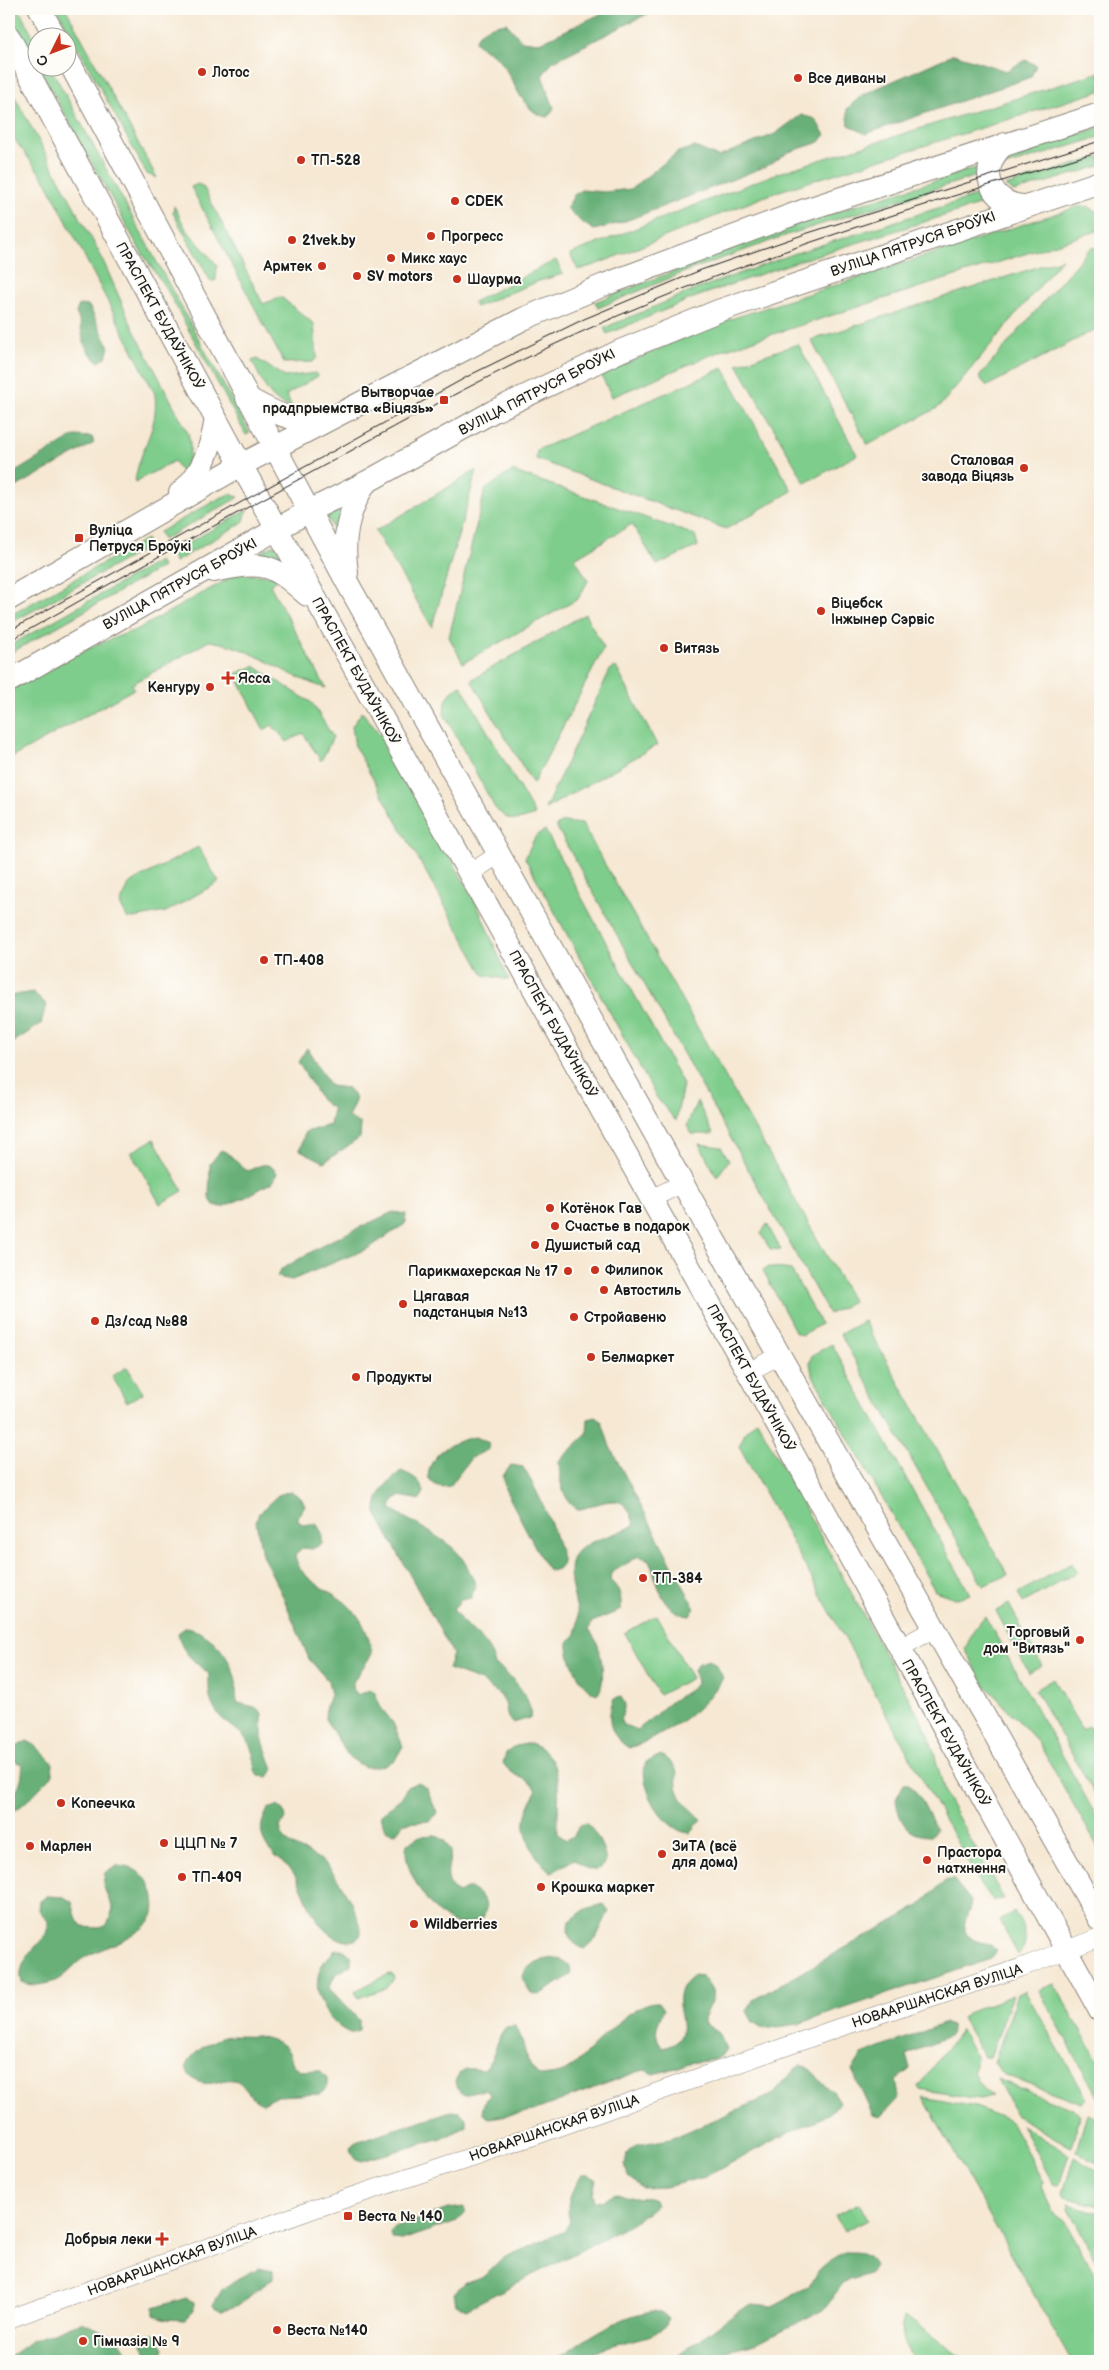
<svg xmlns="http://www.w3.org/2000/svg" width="1109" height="2370" font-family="'Balsamiq Sans',sans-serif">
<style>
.green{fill:#7fcd8c;stroke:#4e7454}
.forest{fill:#67b078;stroke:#42664a}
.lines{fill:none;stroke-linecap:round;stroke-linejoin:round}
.minor-casing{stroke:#898278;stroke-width:19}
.major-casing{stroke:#898278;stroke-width:24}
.minor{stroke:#fff;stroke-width:18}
.major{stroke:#fff;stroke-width:22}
.tram{stroke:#1c1c1c;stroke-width:1}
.poi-dot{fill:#c8321e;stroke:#fdfcf7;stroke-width:2}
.labels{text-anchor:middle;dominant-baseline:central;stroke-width:4;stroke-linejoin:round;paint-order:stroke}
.poi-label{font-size:14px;font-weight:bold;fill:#1c1c1c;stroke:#fdfcf7;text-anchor:start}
.street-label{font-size:14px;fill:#1c1c1c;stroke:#fdfcf7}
</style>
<rect width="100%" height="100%" fill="#fdfcf7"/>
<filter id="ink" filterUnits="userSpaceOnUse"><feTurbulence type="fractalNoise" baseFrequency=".02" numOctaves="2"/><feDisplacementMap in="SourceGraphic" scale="10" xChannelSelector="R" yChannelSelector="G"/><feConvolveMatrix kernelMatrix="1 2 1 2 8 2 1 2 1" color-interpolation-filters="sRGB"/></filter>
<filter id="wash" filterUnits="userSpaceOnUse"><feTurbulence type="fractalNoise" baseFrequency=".0096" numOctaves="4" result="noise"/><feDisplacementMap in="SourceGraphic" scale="20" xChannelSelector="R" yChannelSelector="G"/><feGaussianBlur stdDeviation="1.12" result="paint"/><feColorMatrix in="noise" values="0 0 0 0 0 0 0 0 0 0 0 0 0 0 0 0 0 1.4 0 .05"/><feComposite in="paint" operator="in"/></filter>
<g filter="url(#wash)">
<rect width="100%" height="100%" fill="#f6e8d3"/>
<g class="green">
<polygon points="9,9 19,9 37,43 37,64 9,13"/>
<polygon points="57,9 66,9 157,178 147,174"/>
<polygon points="39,68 51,68 250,433 246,435 167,290 140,250"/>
<polygon points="1100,72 1100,91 773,193 595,265 578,270 570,254 775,174"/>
<path d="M9,86L101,256L132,326L188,433C192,448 191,461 181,472L174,461L135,482C139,448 159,431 155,394L47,183L9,132Z"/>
<polygon points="1100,127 1100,137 1002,167 1007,156"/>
<polygon points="1100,157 1100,166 1014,192 1005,186"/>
<polygon points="982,166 980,175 790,234 687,271 598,308 595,302 787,227"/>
<polygon points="198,184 204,188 263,304 281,297 314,324 317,358 313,362 284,363 191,187"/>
<polygon points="985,193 992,201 798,261 696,297 607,334 604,328 694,290 796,253"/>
<polygon points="174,206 186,229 217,265 216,280 211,282 173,213"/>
<polygon points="1088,206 1100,214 1100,230 723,350 612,397 601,375 712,325 1077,207"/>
<polygon points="1100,246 1100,327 987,386 979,377 1089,249"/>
<polygon points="1062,259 939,407 868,445 811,340"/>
<polygon points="556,260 563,274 539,281 476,307 473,302"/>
<polygon points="798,344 857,455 805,483 737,364"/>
<path d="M257,359L285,377L315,373L318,376L286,395L292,407C269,404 262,380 252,361Z"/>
<polygon points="723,368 792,491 726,529 536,459 537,450"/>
<polygon points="477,470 432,627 375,531"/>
<polygon points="512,471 695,535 698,546 657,565 632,524 575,558 588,581 578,599 463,663 449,637 485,490"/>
<polygon points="230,494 239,497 163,540 159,532 220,498"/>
<polygon points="347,505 337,536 327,517"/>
<polygon points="247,510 244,521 237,526 175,562 170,553"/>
<polygon points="146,539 150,546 9,624 9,616"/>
<polygon points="276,544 285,563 259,553"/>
<polygon points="159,561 162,567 9,654 9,646"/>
<path d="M237,574L283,576L270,585L326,688C285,677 253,646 209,641L132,684L134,689L9,759V690L95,645L138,629Z"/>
<polygon points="585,614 604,648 533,784 471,680"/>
<polygon points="254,666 312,703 333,737 321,761 303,733 287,742 272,725 264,730 235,674"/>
<polygon points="616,667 657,745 545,809 610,670"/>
<path d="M461,685L535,815C515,822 510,823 495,808L444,714C445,699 448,693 461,685Z"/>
<polygon points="362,712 391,748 478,907 509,980 484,975 355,747 352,726"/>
<polygon points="563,822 582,824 853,1302 829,1314 556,826"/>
<polygon points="545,830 683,1084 676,1121 657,1098 525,858 535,837"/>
<polygon points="198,847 219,882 166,912 128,919 120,904 130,883"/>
<polygon points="697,1101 713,1134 692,1134 687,1126"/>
<polygon points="154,1139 183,1191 160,1204 131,1152"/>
<polygon points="699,1144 721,1147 729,1160 717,1177"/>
<polygon points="767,1224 781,1250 770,1249 761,1234"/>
<polygon points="768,1267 791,1270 821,1324 802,1335 796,1333 763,1270"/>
<polygon points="864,1321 1008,1575 983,1586 840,1334"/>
<polygon points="832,1344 970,1594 958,1599 935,1591 812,1374 810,1363 812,1355"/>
<polygon points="127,1367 143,1393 127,1402 112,1376"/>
<polygon points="757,1420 929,1735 946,1796 1004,1899 993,1900 982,1888 739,1446 746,1431"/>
<polygon points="1072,1563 1077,1572 1023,1603 1018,1593"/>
<polygon points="1009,1604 1042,1666 1029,1673 996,1611"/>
<polygon points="657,1615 692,1678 659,1695 625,1633"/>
<polygon points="985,1616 1100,1823 1100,1851 1038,1742 984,1684 965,1649 975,1628"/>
<polygon points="1053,1679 1082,1730 1089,1726 1100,1747 1100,1803 1035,1690"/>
<path d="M1014,1911C1023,1927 1032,1940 1018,1955L1000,1921Z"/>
<polygon points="389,1974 393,1975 394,1979 387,1988 358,1998 355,1991"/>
<polygon points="1054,1984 1100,2064 1100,2101 1039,1990"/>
<polygon points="1025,1991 1087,2099 1082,2103 1002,2074 994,2062 1018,1994"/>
<polygon points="1013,1995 990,2057 984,2057 962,2018 967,2013"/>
<polygon points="961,2030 976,2057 974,2072 983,2089 992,2096 980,2099 919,2089 918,2086"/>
<polygon points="997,2079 1075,2110 1080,2116 1071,2147 1017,2116"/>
<polygon points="923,2097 976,2107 1010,2121 1043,2181 1041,2186 1044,2195 1053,2213 1065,2222 1100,2284 1100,2361 1071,2361"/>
<polygon points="1087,2114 1097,2118 1100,2123 1100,2165 1076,2151"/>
<polygon points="1021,2125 1069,2154 1059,2186 1054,2185"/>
<polygon points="1074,2157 1100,2173 1100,2206 1065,2197 1063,2193"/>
<polygon points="859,2203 868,2220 844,2232 835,2215"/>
<polygon points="1069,2204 1100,2213 1100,2268 1068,2209"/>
<path d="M905,2316L966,2361H916C905,2349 896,2332 905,2316Z"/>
</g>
<g class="forest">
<path d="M611,9H657L552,62L542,76L554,108L548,117C522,115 514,77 499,60C492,51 482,50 475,41C481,27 492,26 506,23L522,41L539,43Z"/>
<polygon points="954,54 1006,71 1025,60 1036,65 1031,77 865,134 849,125 847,109 862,95"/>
<polygon points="801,115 815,119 825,135 820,142 789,152 767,166 623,222 594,230 580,221 567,208 574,195 581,190 604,192 631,189 678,152 695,147 718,157 775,134"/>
<path d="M79,305L89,306L109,347L106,357L99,362C76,343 87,336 76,313Z"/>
<polygon points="74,436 92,437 94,443 9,491 9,476"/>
<polygon points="33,992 46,1004 41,1024 9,1045 9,996"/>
<polygon points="307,1048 330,1086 348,1088 356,1099 348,1117 361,1124 360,1138 324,1162 300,1150 305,1132 330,1125 333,1109 321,1100 298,1062"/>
<path d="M221,1150C233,1154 237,1165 248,1171C261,1165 268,1160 277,1173L274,1181L246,1197L222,1207L214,1205L209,1198L210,1164Z"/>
<polygon points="393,1212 406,1214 405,1224 369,1248 292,1280 277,1277 280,1270 330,1241"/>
<path d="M595,1417L602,1422L610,1447L695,1608L690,1616C661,1614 658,1581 649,1560L639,1556L611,1573L610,1580C619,1588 622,1597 621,1610L592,1622L589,1630C592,1634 596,1639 597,1643C602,1656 606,1683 598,1694C582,1692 566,1656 568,1642L576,1634C577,1629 578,1623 578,1618C577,1599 559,1563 581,1548C597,1537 618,1535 634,1525C626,1488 605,1503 577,1510C561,1496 560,1482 559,1461L587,1434L588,1419Z"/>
<path d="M475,1437L489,1443V1449L471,1458L450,1486C439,1488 434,1486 428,1477C430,1452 453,1441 475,1437Z"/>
<path d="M511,1465L523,1467C541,1497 555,1529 563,1563L558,1569L551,1571L545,1566L505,1489L503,1476Z"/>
<path d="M401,1471C413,1476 420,1479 424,1492L420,1500L400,1496L394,1499L391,1508C411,1523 435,1533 453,1548C464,1557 470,1573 476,1585L471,1598L461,1600L453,1609C467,1633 487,1633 495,1665C510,1674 534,1698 530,1718L513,1723L508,1718L505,1703L500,1695L481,1681L448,1669L453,1654L376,1513C375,1496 387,1482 401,1471Z"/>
<path d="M291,1491L301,1498L305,1505L298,1517V1521L304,1525L316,1523L322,1533V1544L312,1549L302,1548L295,1555C300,1583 331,1588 349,1606C363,1619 369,1635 372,1654L353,1682L352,1689L359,1695L371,1689L376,1694L379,1705L393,1723L403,1746L395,1760L379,1767H364L349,1757L325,1719L326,1705L331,1694L328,1681L309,1659L282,1594L262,1555L256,1521L259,1513L278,1495Z"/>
<path d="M185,1628C208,1630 229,1654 235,1677C238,1686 234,1694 238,1703L255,1707L262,1713V1738L273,1770L268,1777L259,1776C251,1767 256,1761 252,1751C245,1728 223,1726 214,1708C208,1698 209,1685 209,1674C195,1662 181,1653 178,1633Z"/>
<path d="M709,1660L717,1666L723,1678C703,1711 665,1736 629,1748C611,1737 605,1720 614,1699L621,1697L625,1704L621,1719L624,1725L637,1730C649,1722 657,1712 668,1704C679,1694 687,1695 697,1682L694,1671L697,1664Z"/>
<path d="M27,1741L35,1745L53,1763L52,1776C38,1789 26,1805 9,1814V1801C18,1793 24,1775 22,1764L14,1761L9,1763V1751Z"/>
<path d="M531,1743C568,1757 556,1802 558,1834L566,1840L574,1835L580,1825L586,1823C598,1834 603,1847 606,1862L596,1871L586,1868L574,1859L557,1870L551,1872C537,1861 523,1838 525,1820C526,1810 533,1799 536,1790C528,1776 512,1778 503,1763L506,1753L516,1746Z"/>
<path d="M661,1755C689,1775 669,1774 681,1797C685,1806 696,1811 701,1820L690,1833C665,1833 637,1785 646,1762Z"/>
<polygon points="418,1782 427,1789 437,1813 430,1821 404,1823 396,1833 387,1831 382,1822 380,1815 402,1797 407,1787"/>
<path d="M904,1784H909C922,1797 928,1813 936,1830L931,1836C907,1836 899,1822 896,1799Z"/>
<path d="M277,1806L284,1810L286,1819L280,1827C284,1850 309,1850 325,1863C335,1872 367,1924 360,1936C357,1940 352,1941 347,1941C314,1936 309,1898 295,1875C286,1861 267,1855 263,1838C259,1826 263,1820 268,1809Z"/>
<path d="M435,1835L444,1840L451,1851C449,1868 442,1881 458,1893L469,1888C483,1895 492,1905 481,1920C473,1922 461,1925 454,1923C432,1915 400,1867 407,1844L420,1836Z"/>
<path d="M117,1866C132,1867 143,1871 150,1886C155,1896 158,1913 149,1922C131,1941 104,1946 82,1959C73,1965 65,1977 55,1981C45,1985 32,1987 22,1982C16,1963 36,1947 48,1933V1921L39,1910L40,1901L47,1896L64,1897L72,1902L77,1920L82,1927L99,1928L107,1925L113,1909L103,1885L105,1873Z"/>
<path d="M953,1879L971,1901C970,1913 963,1920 964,1932C967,1934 971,1938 974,1940C983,1944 990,1942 997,1950L991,1959L798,2024L764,2029L753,2022L747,2011L753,2000L919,1906L945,1881Z"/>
<path d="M604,1904L609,1911L596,1938L584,1949C570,1942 566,1936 569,1921L586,1909Z"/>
<path d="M335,1950H344L351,1956V1965L335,1975L329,1988L359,2020V2030L350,2033C325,2023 307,1987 324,1962C327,1958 332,1954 335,1950Z"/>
<path d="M555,1958L563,1960L570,1966L571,1975L539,1995L531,1993L522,1979C527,1963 539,1960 555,1958Z"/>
<path d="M694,1975L702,1976C705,1981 710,1986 712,1991C715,2002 703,2010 704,2023L719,2033L726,2049L721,2056L714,2060L688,2063L680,2067L653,2074L645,2070L637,2072L533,2111L489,2118L482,2112L484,2103L490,2095L487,2089L464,2095L457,2089L455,2081C462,2066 469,2068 483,2070C499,2054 494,2040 506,2027L515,2026C527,2042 522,2065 541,2076C549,2075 561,2074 567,2070C590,2055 629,2000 659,2002L664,2009C658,2024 651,2034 663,2047C701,2039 669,2007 682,1987C685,1983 690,1979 694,1975Z"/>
<polygon points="945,2023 952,2025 952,2031 948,2037 906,2055 910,2069 896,2080 899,2097 881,2117 873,2115 852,2070 862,2055"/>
<path d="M258,2036C268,2039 282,2041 288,2051C294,2061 288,2060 300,2071L320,2070L327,2079V2088L320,2094L277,2096L263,2103C247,2098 244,2081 234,2080C222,2078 212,2087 199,2082C166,2069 206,2042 223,2037C234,2035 248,2037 258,2036Z"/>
<path d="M802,2065C818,2071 818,2084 833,2091L839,2102L830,2114L778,2138L705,2177L666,2187L642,2188L628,2177L625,2165L627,2153L636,2145L670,2139L772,2095L795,2069Z"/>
<polygon points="451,2111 460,2112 466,2118 466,2126 449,2136 362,2161 354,2158 350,2149 355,2142"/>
<path d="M582,2175H589L596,2179L593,2193L595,2201L602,2202C622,2186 616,2196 635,2198C643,2198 646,2196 654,2200L656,2205L632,2224L466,2309L456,2304L454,2293L466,2282L484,2276L501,2259L565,2231L570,2221C564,2203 573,2190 582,2175Z"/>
<polygon points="463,2207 465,2213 457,2221 402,2240 393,2239 390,2232 395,2227 449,2209"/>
<path d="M845,2252C860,2252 867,2252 874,2265L869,2274L844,2282L823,2310L756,2343L731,2349L715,2361H671L735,2313L752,2304L773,2306L809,2286C816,2268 829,2261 845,2252Z"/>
<path d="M259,2268L273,2271V2278L237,2306L221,2310L214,2305C220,2285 242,2276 259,2268Z"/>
<polygon points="186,2298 194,2302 194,2311 185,2320 165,2319 154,2315 154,2308"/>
<path d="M653,2311L661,2312L668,2318L666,2326L652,2335L602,2348L572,2361H552C584,2342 615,2316 653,2311Z"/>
<polygon points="82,2322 118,2338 133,2361 9,2361 9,2357 31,2341"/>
<polygon points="155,2334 164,2348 160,2361 151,2360 141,2343 141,2337"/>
</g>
</g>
<g filter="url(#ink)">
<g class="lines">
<g class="minor-casing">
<g id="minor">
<polyline points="469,874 499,854"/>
<polyline points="651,1199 683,1183"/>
<polyline points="748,1372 780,1355"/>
<polyline points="900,1648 934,1629"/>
<polyline points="9,2319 314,2209 534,2136 838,2028 1020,1968 1100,1937"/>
</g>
</g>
<g class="major-casing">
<g id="major">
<polyline points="40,9 56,38"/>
<polyline points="9,37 241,465 748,1372 1100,2011"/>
<polyline points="68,60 348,584 712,1236 1100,1920"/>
<path d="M1005,144C976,167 989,206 1026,206"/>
<path d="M247,398C278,415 287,419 322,423"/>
<path d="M180,493C203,473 211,448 216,419"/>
<path d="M214,571C262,561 271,562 307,595"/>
<path d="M347,573C342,538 347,514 365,483"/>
<polyline points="9,599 241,465 523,319 604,285 805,210 1100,114"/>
<polyline points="9,681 309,511 365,483 494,411 620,351 718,311 1100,182"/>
</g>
</g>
<use href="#minor" class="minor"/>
<use href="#major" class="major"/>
<g class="tram">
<polyline points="9,631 474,373 584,319 701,270 808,233 1100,141"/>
<path d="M9,641C117,579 226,519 336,459C419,413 501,368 588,329C752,255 928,204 1100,151"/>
</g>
</g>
</g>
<g class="poi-dot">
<circle cx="202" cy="72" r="5"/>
<circle cx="798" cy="78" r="5"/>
<circle cx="301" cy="160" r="5"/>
<circle cx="455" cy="201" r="5"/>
<circle cx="431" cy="236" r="5"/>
<circle cx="292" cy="240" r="5"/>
<circle cx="391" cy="258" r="5"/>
<circle cx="322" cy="266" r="5"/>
<circle cx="357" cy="276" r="5"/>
<circle cx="457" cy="279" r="5"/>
<rect x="439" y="395" width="10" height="10" rx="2.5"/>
<circle cx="1024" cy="468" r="5"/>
<rect x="74" y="533" width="10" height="10" rx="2.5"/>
<circle cx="821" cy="611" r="5"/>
<circle cx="664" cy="648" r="5"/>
<path d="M225.5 670.5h5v5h5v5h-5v5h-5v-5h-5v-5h5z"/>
<circle cx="210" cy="687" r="5"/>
<circle cx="264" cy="960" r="5"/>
<circle cx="550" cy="1208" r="5"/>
<circle cx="555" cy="1226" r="5"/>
<circle cx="535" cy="1245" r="5"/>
<circle cx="595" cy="1270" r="5"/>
<circle cx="568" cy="1271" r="5"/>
<circle cx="604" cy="1290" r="5"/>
<circle cx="403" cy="1304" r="5"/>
<circle cx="574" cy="1317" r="5"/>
<circle cx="95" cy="1321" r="5"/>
<circle cx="591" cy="1357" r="5"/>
<circle cx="356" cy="1377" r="5"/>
<circle cx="643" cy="1578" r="5"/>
<circle cx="1080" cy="1640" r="5"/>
<circle cx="61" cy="1803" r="5"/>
<circle cx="164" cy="1843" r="5"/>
<circle cx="30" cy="1846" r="5"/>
<circle cx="662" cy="1854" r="5"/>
<circle cx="927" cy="1860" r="5"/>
<circle cx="182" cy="1877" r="5"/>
<circle cx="541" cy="1887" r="5"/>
<circle cx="414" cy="1924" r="5"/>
<rect x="343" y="2211" width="10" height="10" rx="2.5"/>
<path d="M159.5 2231.5h5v5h5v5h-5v5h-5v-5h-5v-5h5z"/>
<circle cx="277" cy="2330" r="5"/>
<circle cx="83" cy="2341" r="5"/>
</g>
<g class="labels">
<g class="poi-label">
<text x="212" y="72">Лотос</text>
<text x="808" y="78">Все диваны</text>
<text x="311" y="160">ТП-528</text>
<text x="465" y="201">CDEK</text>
<text x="441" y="236">Прогресс</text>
<text x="302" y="240">21vek.by</text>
<text x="401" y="258">Микс хаус</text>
<text x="312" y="266" text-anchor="end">Армтек</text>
<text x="367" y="276">SV motors</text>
<text x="467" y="279">Шаурма</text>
<text x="434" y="392" text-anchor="end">Вытворчае<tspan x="434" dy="16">прадпрыемства «Віцязь»</tspan></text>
<text x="1014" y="460" text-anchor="end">Сталовая<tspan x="1014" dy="16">завода Віцязь</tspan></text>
<text x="89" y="530">Вуліца<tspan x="89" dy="16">Петруся Броўкі</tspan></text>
<text x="831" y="603">Віцебск<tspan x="831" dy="16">Інжынер Сэрвіс</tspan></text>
<text x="674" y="648">Витязь</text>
<text x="238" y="678">Ясса</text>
<text x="200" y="687" text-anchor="end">Кенгуру</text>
<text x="274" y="960">ТП-408</text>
<text x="560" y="1208">Котёнок Гав</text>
<text x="565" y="1226">Счастье в подарок</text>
<text x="545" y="1245">Душистый сад</text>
<text x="605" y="1270">Филипок</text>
<text x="558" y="1271" text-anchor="end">Парикмахерская № 17</text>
<text x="614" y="1290">Автостиль</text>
<text x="413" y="1296">Цягавая<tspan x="413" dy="16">падстанцыя №13</tspan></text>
<text x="584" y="1317">Стройавеню</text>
<text x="105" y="1321">Дз/сад №88</text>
<text x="601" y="1357">Белмаркет</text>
<text x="366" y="1377">Продукты</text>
<text x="653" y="1578">ТП-384</text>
<text x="1070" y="1632" text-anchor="end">Торговый<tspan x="1070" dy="16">дом "Витязь"</tspan></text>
<text x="71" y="1803">Копеечка</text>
<text x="174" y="1843">ЦЦП № 7</text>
<text x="40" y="1846">Марлен</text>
<text x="672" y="1846">ЗиТА (всё<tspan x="672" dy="16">для дома)</tspan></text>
<text x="937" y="1852">Прастора<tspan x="937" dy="16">натхнення</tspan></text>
<text x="192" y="1877">ТП-409</text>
<text x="551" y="1887">Крошка маркет</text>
<text x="424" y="1924">Wildberries</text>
<text x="358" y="2216">Веста № 140</text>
<text x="152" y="2239" text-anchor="end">Добрыя леки</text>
<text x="287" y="2330">Веста №140</text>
<text x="93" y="2341">Гімназія № 9</text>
</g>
<g class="street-label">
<text transform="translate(913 244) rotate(-19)">ВУЛІЦА ПЯТРУСЯ БРОЎКІ</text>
<text transform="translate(160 316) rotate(61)">ПРАСПЕКТ БУДАЎНІКОЎ</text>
<text transform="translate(537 392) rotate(-27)">ВУЛІЦА ПЯТРУСЯ БРОЎКІ</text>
<text transform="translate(180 584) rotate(-29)">ВУЛІЦА ПЯТРУСЯ БРОЎКІ</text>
<text transform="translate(356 671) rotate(61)">ПРАСПЕКТ БУДАЎНІКОЎ</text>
<text transform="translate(553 1024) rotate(61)">ПРАСПЕКТ БУДАЎНІКОЎ</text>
<text transform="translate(751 1378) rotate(61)">ПРАСПЕКТ БУДАЎНІКОЎ</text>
<text transform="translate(946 1733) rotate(61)">ПРАСПЕКТ БУДАЎНІКОЎ</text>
<text transform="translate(937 1996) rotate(-18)">НОВААРШАНСКАЯ ВУЛІЦА</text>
<text transform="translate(554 2128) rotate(-19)">НОВААРШАНСКАЯ ВУЛІЦА</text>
<text transform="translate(172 2261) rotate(-20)">НОВААРШАНСКАЯ ВУЛІЦА</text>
</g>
</g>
<rect width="1109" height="2370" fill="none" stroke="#fdfcf7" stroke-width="30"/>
<g transform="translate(52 52) rotate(228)"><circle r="24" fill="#fdfcf7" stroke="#a3a29f"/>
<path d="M0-4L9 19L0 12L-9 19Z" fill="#c8321e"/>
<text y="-8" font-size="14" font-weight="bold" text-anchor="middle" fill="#1c1c1c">С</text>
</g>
</svg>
